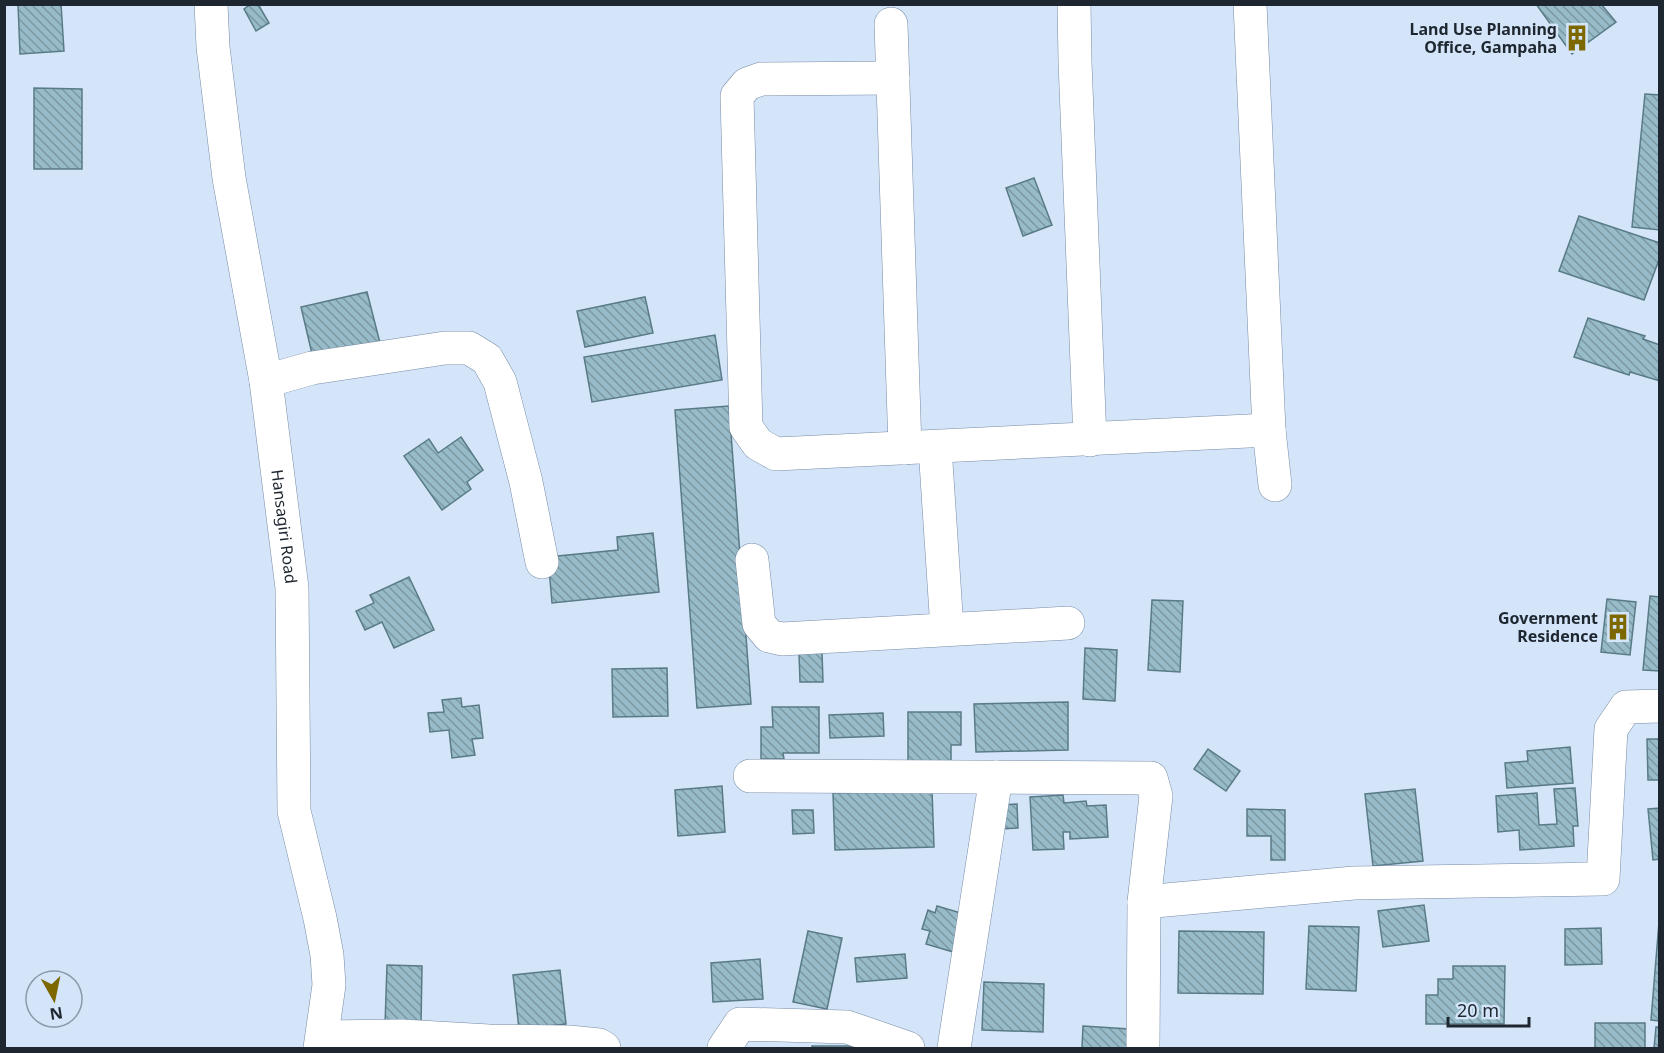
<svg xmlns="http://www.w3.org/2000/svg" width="1664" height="1053" font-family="'Noto Sans',sans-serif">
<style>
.building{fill:url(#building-back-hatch);stroke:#597b87;stroke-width:1.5}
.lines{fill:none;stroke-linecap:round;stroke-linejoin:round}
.minor-casing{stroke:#778ba3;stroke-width:34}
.minor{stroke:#fff;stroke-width:33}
.labels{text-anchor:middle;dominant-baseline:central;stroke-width:5;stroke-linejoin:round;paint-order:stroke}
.poi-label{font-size:16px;font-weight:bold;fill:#1e2730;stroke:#d4e5fa;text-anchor:end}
.street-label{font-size:16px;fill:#1e2730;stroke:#d4e5fa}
</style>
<defs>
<pattern id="building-back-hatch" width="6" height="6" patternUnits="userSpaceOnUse" patternTransform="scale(1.5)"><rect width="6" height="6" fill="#97bbc8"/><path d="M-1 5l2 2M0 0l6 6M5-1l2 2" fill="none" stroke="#7b98a3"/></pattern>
</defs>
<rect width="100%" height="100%" fill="#d4e5fa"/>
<g class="building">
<polygon points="18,4 61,4 64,51 20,54"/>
<polygon points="251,4 258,4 269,23 256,31 244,9"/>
<polygon points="1536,4 1601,4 1616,22 1572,54"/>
<polygon points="34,88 82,89 82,169 34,169"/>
<polygon points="1645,94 1660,95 1660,230 1632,227"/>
<polygon points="1034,178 1052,225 1023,236 1006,188"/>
<polygon points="1579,216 1660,243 1660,257 1644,300 1559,271"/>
<polygon points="367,292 380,343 313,358 301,307"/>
<polygon points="645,297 653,333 585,347 577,311"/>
<polygon points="1588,318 1645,336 1643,339 1660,345 1660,381 1630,372 1629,375 1574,357"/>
<polygon points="715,335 722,380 592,402 584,357"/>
<polygon points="729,406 751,704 697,708 675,410"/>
<polygon points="461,437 483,470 467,482 471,489 442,510 404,456 429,439 438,453"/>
<polygon points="653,533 659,592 552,603 548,557 618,550 617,537"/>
<polygon points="409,577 434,630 394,648 382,622 365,630 356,611 374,603 370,595"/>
<polygon points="1650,596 1660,597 1660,671 1643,670"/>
<polygon points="1607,599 1636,602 1630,655 1601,652"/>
<polygon points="1152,600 1183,601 1180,672 1148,670"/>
<polygon points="1085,648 1117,650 1115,701 1083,699"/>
<polygon points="822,652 823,682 800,682 799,653"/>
<polygon points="667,668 668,716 613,717 612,669"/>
<polygon points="461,698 462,707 479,705 483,738 472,739 475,755 452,758 449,730 430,732 428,713 444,712 442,700"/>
<polygon points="1068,702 1068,750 976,752 974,704"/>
<polygon points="772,707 819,707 819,753 783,753 784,759 761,759 761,727 773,727"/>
<polygon points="908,712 961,712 961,745 951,745 951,761 908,761"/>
<polygon points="883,713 884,736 830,738 829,715"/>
<polygon points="1647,739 1660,739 1660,780 1648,780"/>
<polygon points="1570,747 1573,783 1507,788 1505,763 1528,761 1527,751"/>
<polygon points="1208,749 1240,771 1226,791 1194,769"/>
<polygon points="722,786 725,832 678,836 675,790"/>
<polygon points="1575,788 1578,826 1573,826 1574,846 1520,850 1519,830 1498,832 1496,796 1537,793 1539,825 1557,824 1554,789"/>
<polygon points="1415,789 1423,861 1373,866 1365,794"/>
<polygon points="932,790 934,847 835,850 833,793"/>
<polygon points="1063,795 1064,803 1086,801 1087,806 1106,805 1108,837 1070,839 1070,832 1063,832 1064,849 1033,850 1030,797"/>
<polygon points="1017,804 1018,828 1000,829 998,805"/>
<polygon points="1660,808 1660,859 1653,860 1648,809"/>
<polygon points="1247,809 1285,810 1285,860 1271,860 1271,836 1247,836"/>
<polygon points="792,810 813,810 814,833 793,834"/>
<polygon points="1424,905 1429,941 1383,947 1378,911"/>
<polygon points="937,906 971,916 960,954 926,944 930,931 922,929 928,910 935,913"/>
<polygon points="1660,910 1660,1021 1651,1020"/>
<polygon points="1309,926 1359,927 1356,991 1306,989"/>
<polygon points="1601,928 1602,964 1565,965 1565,929"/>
<polygon points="808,931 842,938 827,1009 793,1002"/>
<polygon points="1179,931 1264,932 1263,994 1178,993"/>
<polygon points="905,954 907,978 857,982 855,958"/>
<polygon points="760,959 763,999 713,1002 711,963"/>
<polygon points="387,965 422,966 421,1026 385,1025"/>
<polygon points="1453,966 1505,966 1504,1024 1426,1024 1426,995 1438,995 1438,979 1453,979"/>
<polygon points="560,970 566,1024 519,1029 513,975"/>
<polygon points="984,982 1044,984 1043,1032 982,1030"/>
<rect x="1595" y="1023" width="50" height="25"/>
<polygon points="1083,1026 1129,1029 1128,1048 1082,1048"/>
<polygon points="1656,1027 1660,1027 1660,1048 1654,1048"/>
<rect x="812" y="1046" width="43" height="2"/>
</g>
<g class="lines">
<g class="minor-casing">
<g id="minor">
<path id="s1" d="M211,4L213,47L229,178L266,381L292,588L294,811L320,918L327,955L329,985L320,1048"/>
<polyline points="1074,4 1075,62 1090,440"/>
<polyline points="1250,4 1269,430 1275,485"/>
<polyline points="891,24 905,448"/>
<polyline points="893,78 761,79 747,84 737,96 746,427 758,444 776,454 1269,430"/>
<polyline points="266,381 312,368 445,348 469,348 487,359 500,382 526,482 542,562"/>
<polyline points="935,447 947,629"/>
<polyline points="752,560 759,624 769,636 782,639 1068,623"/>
<polyline points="750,776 1151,778 1156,796 1144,902 1143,1048"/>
<polyline points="1144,902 1354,883 1603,879 1611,729 1626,707 1660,706"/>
<polyline points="323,1037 402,1036 489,1041 569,1042 599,1045 604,1048"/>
<polyline points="724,1048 740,1024 847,1027 908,1048"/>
<polyline points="954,1048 996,777"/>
</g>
</g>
<use href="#minor" class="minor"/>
</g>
<defs>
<g id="building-bare" transform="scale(2.07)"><path d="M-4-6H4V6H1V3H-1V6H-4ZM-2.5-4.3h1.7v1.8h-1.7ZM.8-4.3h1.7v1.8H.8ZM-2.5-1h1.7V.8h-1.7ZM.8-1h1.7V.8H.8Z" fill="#7d6800" stroke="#d4e5fa" stroke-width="2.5" paint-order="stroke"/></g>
</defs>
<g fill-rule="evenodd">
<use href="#building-bare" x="1577" y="38"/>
<use href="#building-bare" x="1618" y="627"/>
</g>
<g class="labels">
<g class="poi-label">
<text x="1557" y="29">Land Use Planning<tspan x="1557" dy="18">Office, Gampaha</tspan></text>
<text x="1598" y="618">Government<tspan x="1598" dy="18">Residence</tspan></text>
</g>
<g class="street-label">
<text stroke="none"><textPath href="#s1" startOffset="528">Hansagiri Road</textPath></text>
</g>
</g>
<rect width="1664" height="1053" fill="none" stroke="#1e2730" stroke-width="12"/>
<g transform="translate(54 999) rotate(171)"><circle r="28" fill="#d4e5fa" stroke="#8b99a9" stroke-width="1.5"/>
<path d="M0-4.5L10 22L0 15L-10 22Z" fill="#7d6800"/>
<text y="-9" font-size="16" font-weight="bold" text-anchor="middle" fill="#1e2730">N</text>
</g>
<path d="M1448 1017v9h81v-9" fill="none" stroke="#1e2730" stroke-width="3"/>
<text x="1457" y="1017" font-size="18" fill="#1e2730" stroke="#d4e5fa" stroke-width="4.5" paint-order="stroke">20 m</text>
</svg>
